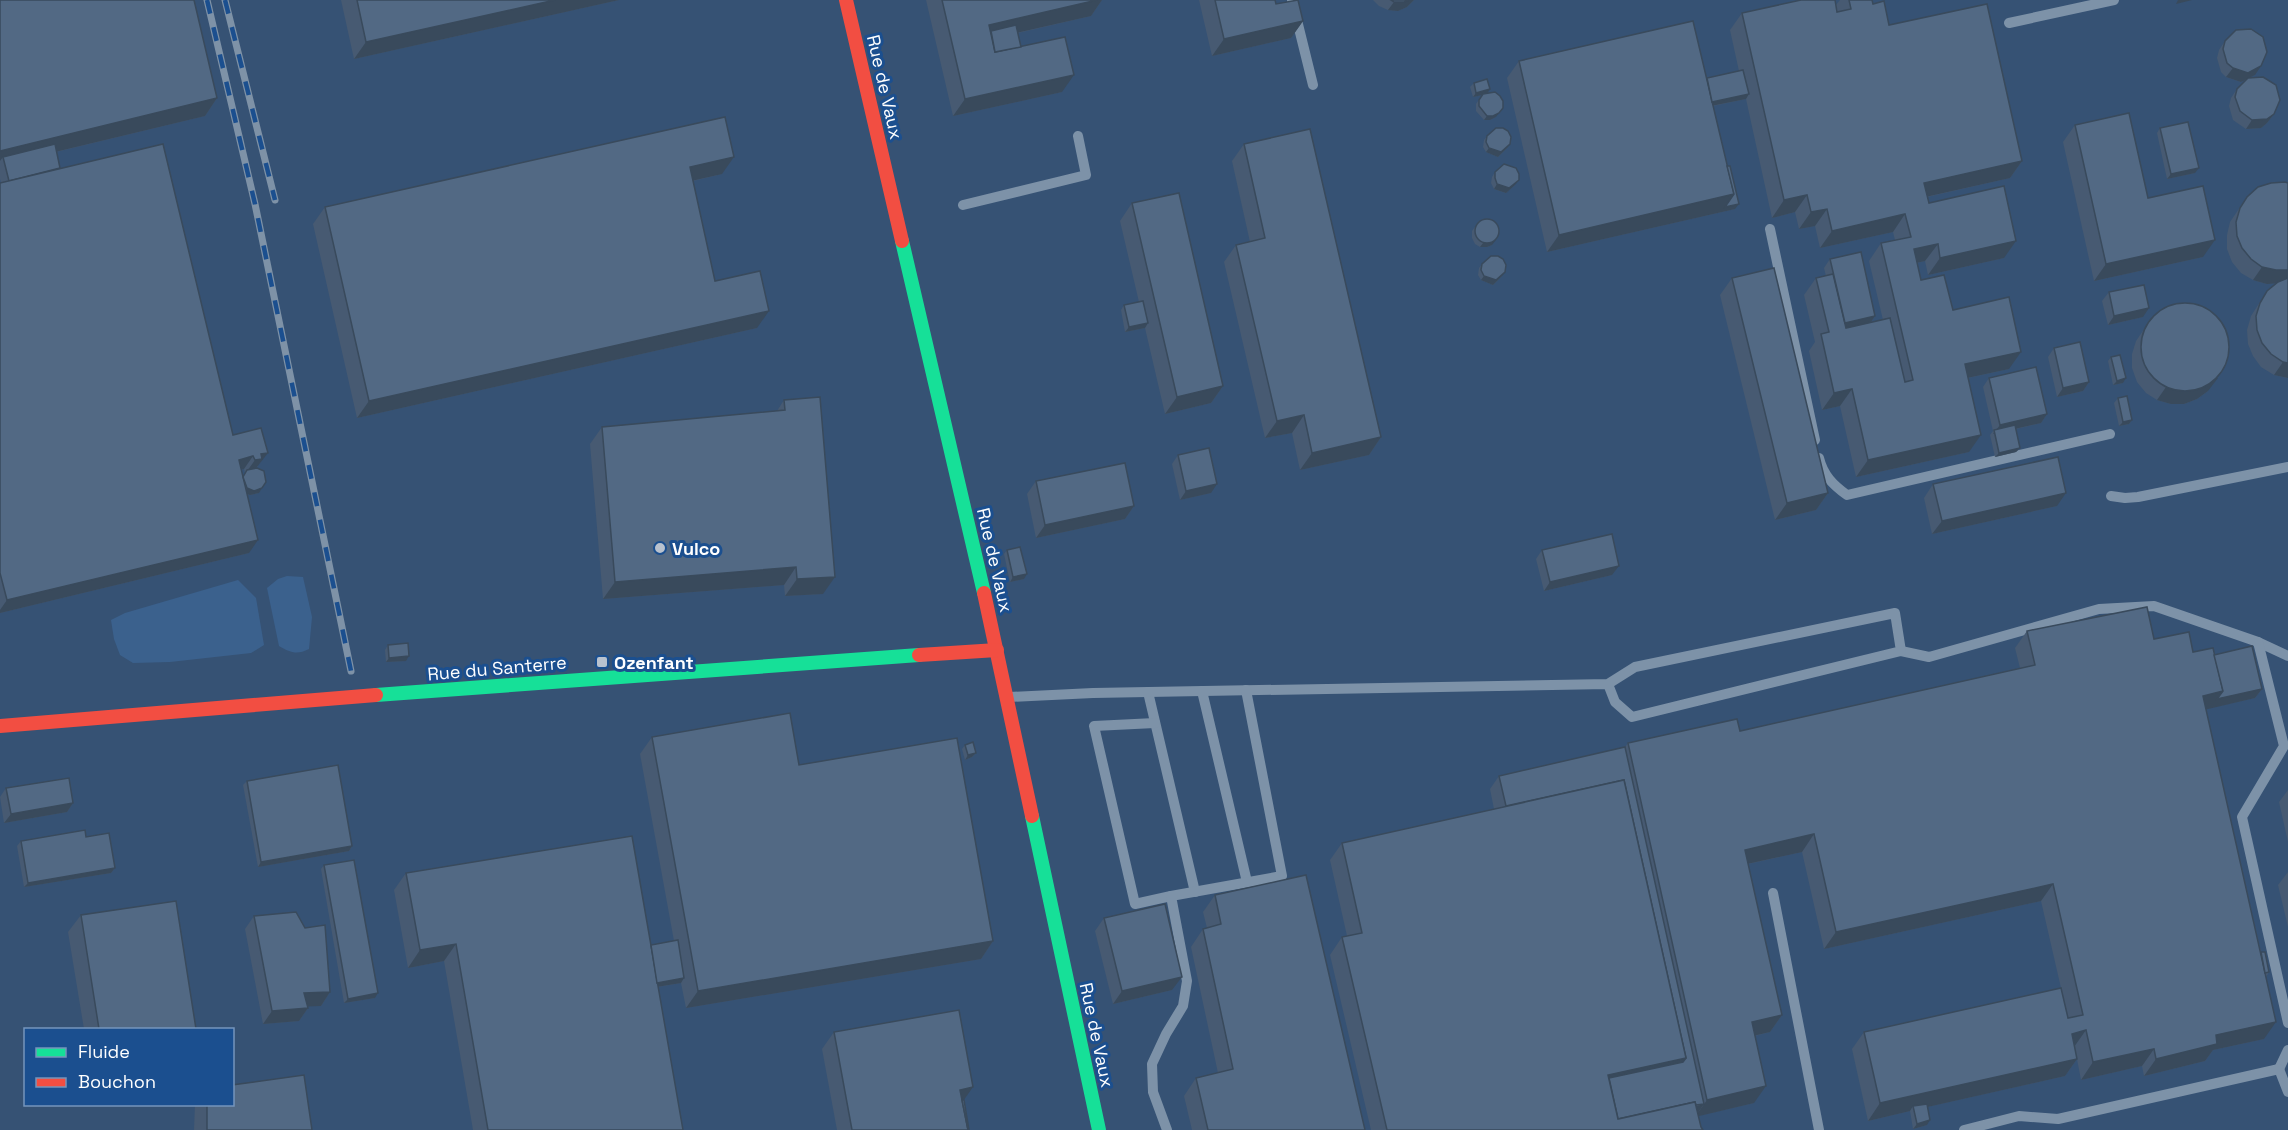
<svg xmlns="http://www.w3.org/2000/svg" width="2288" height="1130" font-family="'Space Grotesk',sans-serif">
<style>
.water{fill:#3b618d}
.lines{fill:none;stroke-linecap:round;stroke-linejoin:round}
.lane{stroke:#7d92a8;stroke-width:10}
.fast{stroke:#16e098;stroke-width:14}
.jam{stroke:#f24e42;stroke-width:14}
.rail-casing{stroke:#7e92a7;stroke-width:7}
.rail{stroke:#1b4f8f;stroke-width:4.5;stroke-dasharray:14;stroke-linecap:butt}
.wall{fill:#475a72;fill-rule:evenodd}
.shaded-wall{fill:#394a5c}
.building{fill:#526984;stroke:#394a5c;stroke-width:1.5}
.poi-dot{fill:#b9c2ce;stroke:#1b4f8f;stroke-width:2}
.labels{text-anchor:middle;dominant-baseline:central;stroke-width:6;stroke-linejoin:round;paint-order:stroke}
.street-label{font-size:18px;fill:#fff;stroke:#1b4f8f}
.poi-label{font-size:18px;font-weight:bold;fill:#fff;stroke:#1b4f8f;text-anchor:start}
</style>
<rect width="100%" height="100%" fill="#365274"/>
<g class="water">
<path d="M287,576L303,577L312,617L309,649C297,655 291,653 279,646L267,588L278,579Z"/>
<polygon points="238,580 256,598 264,645 251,653 170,662 133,663 120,655 114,639 111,620 125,613"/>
</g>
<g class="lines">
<g class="lane">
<polyline points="1292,0 1313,85"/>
<polyline points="2009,23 2114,0"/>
<polyline points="963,205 1086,175 1078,136"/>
<polyline points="1770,229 1815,440"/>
<path d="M1819,458C1823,475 1833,485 1847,495L2110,434"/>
<polyline points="2111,496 2125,498 2138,497 2288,467"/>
<polyline points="2258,642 2288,656"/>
<polyline points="1901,651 1929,657 2099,609 2154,606 2258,642 2284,746 2242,817 2288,1023"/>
<polyline points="1202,691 1247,882"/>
<polyline points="1148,692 1195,892"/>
<polyline points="1010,697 1093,693 1608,684 1635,667 1895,613 1901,651 1632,717 1615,702 1608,684"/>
<polyline points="1155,723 1094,726 1135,904 1171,896"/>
<polyline points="1773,893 1819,1130"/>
<polyline points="2279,1069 2288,1050"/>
<polyline points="1167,1130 1153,1092 1152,1064 1166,1034 1183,1006 1187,981 1171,896 1282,876 1246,690"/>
<polyline points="1964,1130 2019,1116 2058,1119 2279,1069 2288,1092"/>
</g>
<g class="fast">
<polyline points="902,241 984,593"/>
<polyline points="376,695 919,655"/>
<polyline points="1032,816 1099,1130"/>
</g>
<g class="jam">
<polyline points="846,0 902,241"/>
<polyline points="984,593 1032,816"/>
<polyline points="919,655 997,650"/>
<polyline points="0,726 376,695"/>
</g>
<g class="rail-casing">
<g id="rail">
<polyline points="207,0 255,204 351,671"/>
<polyline points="225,0 275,200"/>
</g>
</g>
<use href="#rail" class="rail"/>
</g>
<g class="wall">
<path d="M0,0L217,98L205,116L56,152L60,168L233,435L261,428L258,466L256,468L259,493L250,495L247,494L249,553L0,613V183H1L0,179ZM244,469L245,473L243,476L241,470Z"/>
<polygon points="341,0 619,0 354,59"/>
<polygon points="926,0 1102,0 1091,16 1018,33 1021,47 1062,92 953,116"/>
<polygon points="1199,0 1275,0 1276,4 1303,21 1291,38 1212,56"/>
<polygon points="1373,0 1414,0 1407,7 1398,11 1388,10 1379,6"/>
<polygon points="1840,0 1872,0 1873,4 1889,25 2022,161 2010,178 1927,197 1929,203 2004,258 1928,275 1925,261 1917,263 1921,280 1953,310 2009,369 1968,378 1969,452 1856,477 1840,406 1822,410 1809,351 1815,342 1804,295 1816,278 1826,276 1824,268 1830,259 1875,316 1871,322 1883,320 1869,261 1881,243 1895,240 1893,232 1820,248 1815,226 1799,229 1795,212 1772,218 1746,99 1713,106 1735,209 1547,252 1507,78 1519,61 1707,78 1739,71 1730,30 1742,13 1836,5"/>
<polygon points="2225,41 2255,75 2248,78 2274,114 2267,123 2261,128 2246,129 2233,120 2229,106 2231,98 2237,89 2248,78 2241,82 2226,77 2221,72 2217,58 2219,50"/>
<polygon points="1474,83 1490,89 1487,93 1496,117 1490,120 1484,120 1476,111 1476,104 1482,95 1473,97 1470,87"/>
<polygon points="2075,125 2148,198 2203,257 2094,281 2063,142"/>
<polygon points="2160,128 2195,173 2167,179 2157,133"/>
<polygon points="1487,136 1510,144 1507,148 1498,157 1486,152 1483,147 1484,140"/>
<polygon points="1244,144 1381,437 1369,455 1300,470 1292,433 1265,438 1224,262 1236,245 1250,242 1232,161"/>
<polygon points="1495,172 1515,185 1506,193 1494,189 1491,183 1492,177"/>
<polygon points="722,174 693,181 715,281 757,328 357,418 313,224 325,207"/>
<polygon points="2271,183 2287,378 2274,375 2261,367 2253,356 2248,344 2247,330 2251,316 2267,291 2277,283 2267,284 2253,280 2241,273 2232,262 2227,249 2227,235 2230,222 2247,197"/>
<polygon points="1132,203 1223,386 1211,403 1165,414 1145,328 1125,332 1121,310 1124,305 1139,302 1120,221"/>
<polygon points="1479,221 1492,245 1487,247 1480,247 1475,244 1472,238 1472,231"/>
<polygon points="1482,264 1502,276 1493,285 1481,280 1478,275 1479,268"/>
<polygon points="1732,278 1828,493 1816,510 1775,520 1720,295"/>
<polygon points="2109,292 2143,317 2108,325 2102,301"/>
<polygon points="2153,316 2208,391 2197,399 2184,404 2171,404 2157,400 2146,393 2137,382 2132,368 2132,354 2136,341"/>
<polygon points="2054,348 2089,382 2083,391 2057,397 2048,357"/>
<polygon points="2111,357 2123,383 2113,385 2108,361"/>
<polygon points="1989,378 2047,414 2041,423 2016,429 2020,448 2016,452 1995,457 1990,435 1993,431 1983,387"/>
<polygon points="2118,398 2132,420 2129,424 2119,426 2114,403"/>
<polygon points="784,400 823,594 785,596 784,585 603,599 590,444 602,427 777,411"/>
<polygon points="1178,455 1211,493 1180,500 1172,464"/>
<polygon points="1036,481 1134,506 1125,519 1036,538 1027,494"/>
<polygon points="1933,484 2057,506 1932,534 1924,498"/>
<polygon points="1007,550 1024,579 1010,582 1004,554"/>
<polygon points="1542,550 1612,575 1544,591 1536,559"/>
<polygon points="2027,631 2154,639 2193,652 2214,655 2262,689 2255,698 2206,709 2261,952 2269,972 2266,977 2264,1039 2213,1050 2205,1061 2144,1076 2142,1066 2081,1080 2077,1059 2065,1076 1927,1107 1927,1125 1913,1129 1910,1111 1868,1121 1852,1049 1864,1032 2061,988 2041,901 1824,949 1802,852 1748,864 1782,1015 1770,1032 1755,1036 1754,1103 1698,1116 1701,1127 1703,1130 1371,1130 1330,955 1342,937 1347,936 1330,860 1342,843 1494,809 1490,789 1499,776 1625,747 1628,743 1740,731 2020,668 2015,648"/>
<polygon points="388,645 406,661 386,662 385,650"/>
<polygon points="652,737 799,765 993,941 981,959 686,1008 681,983 658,987 683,1130 473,1130 444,961 408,968 394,890 406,873 651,945 674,941 640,754"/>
<polygon points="965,745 976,753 972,757 965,760 962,749"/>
<polygon points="247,781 352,846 349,851 258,867 243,785"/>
<polygon points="6,788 73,803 67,812 4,823 0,797"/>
<polygon points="2288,790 2288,842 2279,802"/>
<polygon points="21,841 115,868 111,873 24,887 17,846"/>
<polygon points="324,865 375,998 344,1003 321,869"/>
<polygon points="2288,872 2288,927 2278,885"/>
<polygon points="1215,895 1365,1130 1192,1130 1184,1096 1196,1078 1218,1073 1191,947 1203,929 1207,928 1203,912"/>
<polygon points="81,915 196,1029 84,1029 68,932"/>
<polygon points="254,916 330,992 321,1006 308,1006 308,1008 299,1021 263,1024 245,929"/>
<polygon points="1104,918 1172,990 1113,1004 1095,931"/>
<polygon points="834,1032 964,1100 969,1130 837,1130 822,1049"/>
<polygon points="195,1104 232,1104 312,1130 194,1130"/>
</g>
<g class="shaded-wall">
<polygon points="555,0 619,0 354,59 366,42"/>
<polygon points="1097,0 1102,0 1091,16 985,40 989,25"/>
<polygon points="1409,0 1414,0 1407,7 1398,11 1388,10 1394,2"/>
<polygon points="2178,0 2192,0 2176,4"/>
<polygon points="1303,21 1291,38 1212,56 1224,39"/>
<polygon points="2261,66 2255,75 2241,82 2226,77 2233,68"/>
<polygon points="1074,75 1062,92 953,116 965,99"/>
<polygon points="1490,89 1487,94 1473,97 1476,93"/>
<polygon points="1749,94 1746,99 1701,108 1704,104"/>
<polygon points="217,98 205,116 5,164 3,157 0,161 0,151"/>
<polygon points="1499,113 1496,117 1490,120 1484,120 1487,116"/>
<polygon points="2274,114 2267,123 2261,128 2246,129 2252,120"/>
<polygon points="1510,144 1507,148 1498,157 1486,152 1489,148"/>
<polygon points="734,157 722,174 678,184 690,167"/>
<polygon points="2022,161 2010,178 1912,200 1924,183"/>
<polygon points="2199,168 2195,173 2167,179 2171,174"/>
<polygon points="1519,180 1515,185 1506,193 1494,189 1497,184"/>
<polygon points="1734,194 1739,204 1735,209 1547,252 1559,235"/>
<polygon points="1807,195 1795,212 1772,218 1784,200"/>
<polygon points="1827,209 1815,226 1799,229 1811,212"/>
<polygon points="1905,214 1893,232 1820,248 1832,231"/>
<polygon points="1496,240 1492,245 1487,247 1480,247 1483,243"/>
<polygon points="2215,240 2203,257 2094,281 2106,264"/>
<polygon points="2016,241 2004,258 1928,275 1940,258"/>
<polygon points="1938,244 1925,261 1902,266 1914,249"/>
<polygon points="2262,267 2288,270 2288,280 2281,283 2267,284 2253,280"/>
<polygon points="1505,272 1502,276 1493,285 1481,280 1484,276"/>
<polygon points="2149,308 2143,317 2108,325 2114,316"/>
<polygon points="769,311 757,328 357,418 369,401"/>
<polygon points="1875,316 1869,325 1838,332 1845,323"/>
<polygon points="1148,323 1145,328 1125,332 1129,327"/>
<polygon points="2021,352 2009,369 1953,381 1965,364"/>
<polygon points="2283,362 2288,363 2288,378 2274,375"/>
<polygon points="2126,378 2123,383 2113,385 2117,381"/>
<polygon points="2218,378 2208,391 2197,399 2184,404 2171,404 2157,400 2166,387"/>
<polygon points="2089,382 2083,391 2057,397 2063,388"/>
<polygon points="1223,386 1211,403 1165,414 1177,397"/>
<polygon points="1852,389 1840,406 1822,410 1834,393"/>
<polygon points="2047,414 2041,423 1993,434 2000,425"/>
<polygon points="1304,415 1292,433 1265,438 1277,421"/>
<polygon points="2132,420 2129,424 2119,426 2123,422"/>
<polygon points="1981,435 1969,452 1856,477 1868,460"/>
<polygon points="1381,437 1369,455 1300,470 1312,453"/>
<polygon points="2020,448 2016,452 1995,457 1999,453"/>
<polygon points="268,453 253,472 245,474 255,460 261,454"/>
<polygon points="253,456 244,469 230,473 239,460"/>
<polygon points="1217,484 1211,493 1180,500 1186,491"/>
<polygon points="247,488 262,488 259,493 250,495 244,493"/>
<polygon points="1828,493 1816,510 1775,520 1787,503"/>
<polygon points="2066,493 2057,506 1932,534 1942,521"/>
<polygon points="1134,506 1125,519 1036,538 1045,525"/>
<polygon points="258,540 249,553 0,613 0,610 7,600"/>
<polygon points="1619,566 1612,575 1544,591 1550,582"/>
<polygon points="796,567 784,585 603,599 615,582"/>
<polygon points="1027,574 1024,579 1010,582 1013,577"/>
<polygon points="835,577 823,594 785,596 797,579"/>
<polygon points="409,656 406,661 386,662 389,658"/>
<polygon points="2262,689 2255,698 2191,713 2203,696 2223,691"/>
<polygon points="976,753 972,757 965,760 968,755"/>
<polygon points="73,803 67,812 4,823 11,814"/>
<polygon points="1814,834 1802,852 1733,867 1745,850"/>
<polygon points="352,846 349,851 258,867 261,862"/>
<polygon points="115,868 111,873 24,887 28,883"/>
<polygon points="2053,884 2041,901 1824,949 1836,932"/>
<polygon points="993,941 981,959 686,1008 698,991"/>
<polygon points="456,944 444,961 408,968 420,950"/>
<polygon points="1182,977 1172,990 1113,1004 1122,991"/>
<polygon points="684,978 681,983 644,989 647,984"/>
<polygon points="330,992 321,1006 295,1007 304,993"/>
<polygon points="378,993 375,998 344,1003 348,999"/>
<polygon points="308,1008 299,1021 263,1024 272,1011"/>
<polygon points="1782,1015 1770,1032 1740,1039 1752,1022"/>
<polygon points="2276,1022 2264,1039 2213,1050 2205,1061 2144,1076 2156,1059 2216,1035"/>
<polygon points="2086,1030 2074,1047 2072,1034"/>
<polygon points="2154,1049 2142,1066 2081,1080 2093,1062"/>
<polygon points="1686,1058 1674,1075 1608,1090 1608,1075"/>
<polygon points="2077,1059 2065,1076 1914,1110 1913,1106 1910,1111 1868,1121 1880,1103"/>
<polygon points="1766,1086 1754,1103 1695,1117 1707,1100"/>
<polygon points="973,1087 961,1104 960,1090"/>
<polygon points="1704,1104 1695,1117 1611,1130"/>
<polygon points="1930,1120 1927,1125 1913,1129 1917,1124"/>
</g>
<g class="building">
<polygon points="0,0 194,0 217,98 0,151"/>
<polygon points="357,0 555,0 366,42"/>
<polygon points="942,0 1097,0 989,25 995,52 1065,37 1074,75 965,99"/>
<polygon points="1215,0 1275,0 1276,4 1298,0 1303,21 1224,39"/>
<polygon points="1391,0 1409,0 1404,2 1394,2"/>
<polygon points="1801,0 1835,0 1837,12 1851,9 1849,0 1872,0 1873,4 1884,1 1889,25 1987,4 2022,161 1924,183 1929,203 2004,186 2016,241 1940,258 1938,244 1914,249 1921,280 1944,275 1953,310 2009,297 2021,352 1965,364 1981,435 1868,460 1852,389 1834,393 1821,334 1829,332 1816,278 1833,274 1846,328 1890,318 1905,382 1913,380 1881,243 1911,237 1905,214 1832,231 1827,209 1811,212 1807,195 1784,200 1742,13"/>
<polygon points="1693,21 1734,194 1559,235 1519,61"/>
<polygon points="1016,25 1021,47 995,52 991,31"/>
<polygon points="2251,29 2263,37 2267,52 2261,66 2248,73 2233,68 2227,63 2223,49 2225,41 2236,30"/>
<polygon points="1743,70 1749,94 1712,102 1707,78"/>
<polygon points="2263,77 2276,85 2280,100 2274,114 2267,119 2252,120 2240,111 2235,97 2237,89 2248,78"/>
<polygon points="1487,79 1490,89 1476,93 1474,83"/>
<polygon points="1495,92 1500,96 1503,101 1503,108 1499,113 1493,116 1487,116 1479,106 1479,100 1483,94"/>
<polygon points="2129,113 2148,198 2203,186 2215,240 2106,264 2075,125"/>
<polygon points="725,117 734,157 690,167 715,281 760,271 769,311 369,401 325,207"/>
<polygon points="2188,122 2199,168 2171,174 2160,128"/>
<polygon points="1496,128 1503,128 1508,131 1511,137 1510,144 1501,152 1489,148 1486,142 1487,136"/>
<polygon points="1310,129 1381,437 1312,453 1304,415 1277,421 1236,245 1265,238 1244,144"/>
<polygon points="55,144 60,168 9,181 3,157"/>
<polygon points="163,144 233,435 261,428 268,453 261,454 262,459 255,460 253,456 239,460 258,540 7,600 0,573 0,183"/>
<polygon points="1504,164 1516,168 1519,174 1519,180 1509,188 1497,184 1495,178 1495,172"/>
<polygon points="1727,166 1730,166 1739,204 1725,207 1734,194"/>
<polygon points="2285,182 2288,183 2288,270 2276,270 2262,267 2251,259 2242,248 2237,236 2236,222 2240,208 2247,197 2258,187 2271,183"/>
<polygon points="1179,193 1223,386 1177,397 1132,203"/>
<circle cx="1487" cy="231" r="12"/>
<polygon points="1861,252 1875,316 1845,323 1830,259"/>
<polygon points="1491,256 1498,256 1503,259 1506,265 1505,272 1496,280 1484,276 1481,270 1482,264"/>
<polygon points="1774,268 1828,493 1787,503 1732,278"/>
<polygon points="2288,278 2288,363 2283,362 2271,354 2262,343 2257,330 2256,316 2260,303 2267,291 2278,282"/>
<polygon points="2144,285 2149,308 2114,316 2109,292"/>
<polygon points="1143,301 1148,323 1129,327 1124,305"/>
<circle cx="2185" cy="347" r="44"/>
<polygon points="2080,342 2089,382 2063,388 2054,348"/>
<polygon points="2120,355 2126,378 2117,381 2111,357"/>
<polygon points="2036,367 2047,414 2000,425 1989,378"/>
<polygon points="2127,396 2132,420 2123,422 2118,398"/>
<polygon points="820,397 835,577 797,579 796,567 615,582 602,427 785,410 784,400"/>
<polygon points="2015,425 2020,448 1999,453 1994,430"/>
<polygon points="1209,448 1217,484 1186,491 1178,455"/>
<polygon points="2058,457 2066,493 1942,521 1933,484"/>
<polygon points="1125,463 1134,506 1045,525 1036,481"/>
<polygon points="257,468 264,471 266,482 262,488 254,491 247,488 243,477 247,470"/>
<polygon points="1612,534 1619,566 1550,582 1542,550"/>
<polygon points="1020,547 1027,574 1013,577 1007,550"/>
<polygon points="2147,607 2154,639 2189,632 2193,652 2213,648 2223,691 2203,696 2276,1022 2216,1035 2217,1044 2156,1059 2154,1049 2093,1062 2086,1030 2072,1034 2077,1059 1880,1103 1864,1032 2061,988 2068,1018 2083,1015 2053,884 1836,932 1814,834 1745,850 1782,1015 1752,1022 1766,1086 1707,1100 1628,743 1737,719 1740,731 2035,665 2027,631"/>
<polygon points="408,643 409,656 389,658 388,645"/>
<polygon points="2252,646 2262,689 2217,699 2223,691 2214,655"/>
<polygon points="790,713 799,765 957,738 993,941 698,991 652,737"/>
<polygon points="973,742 976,753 968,755 965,745"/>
<polygon points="1625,747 1704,1104 1696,1105 1695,1102 1618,1119 1609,1078 1683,1062 1686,1058 1624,780 1506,806 1499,776"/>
<polygon points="338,765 352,846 261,862 247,781"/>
<polygon points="69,778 73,803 11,814 6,788"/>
<polygon points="1624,780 1686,1058 1608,1075 1618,1119 1695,1102 1701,1127 1703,1130 1387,1130 1342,937 1362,933 1342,843"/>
<polygon points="85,830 86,837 109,833 115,868 28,883 21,841"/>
<polygon points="632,836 683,1130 488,1130 456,944 420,950 406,873"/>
<polygon points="354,860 378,993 348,999 324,865"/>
<polygon points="1306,875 1365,1130 1208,1130 1196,1078 1233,1069 1203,929 1221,924 1215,895"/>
<polygon points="176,901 196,1029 99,1029 81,915"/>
<polygon points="1165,904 1182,977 1122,991 1104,918"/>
<polygon points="296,912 305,928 325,925 330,992 304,993 308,1008 272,1011 254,916"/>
<polygon points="678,940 684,978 657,983 651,945"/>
<polygon points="2261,952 2265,952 2269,972 2265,973"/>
<polygon points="959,1010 973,1087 960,1090 968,1130 852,1130 834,1032"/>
<polygon points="304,1075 312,1130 207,1130 207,1104 232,1104 232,1085"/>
<polygon points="962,1100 964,1100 969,1130 968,1130"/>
<polygon points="1927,1104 1930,1120 1917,1124 1913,1106"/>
</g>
<g class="poi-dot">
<circle cx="660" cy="548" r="6"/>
<rect x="596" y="656" width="12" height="12" rx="3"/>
</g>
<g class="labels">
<g class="street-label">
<text transform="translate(885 87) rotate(77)">Rue de Vaux</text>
<text transform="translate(995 560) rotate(77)">Rue de Vaux</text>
<text transform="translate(497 668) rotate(-5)">Rue du Santerre</text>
<text transform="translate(1097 1035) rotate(78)">Rue de Vaux</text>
</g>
<g class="poi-label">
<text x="672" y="548">Vulco</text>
<text x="614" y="662">Ozenfant</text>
</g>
</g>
<rect x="24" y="1028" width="210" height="78" fill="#1b4f8f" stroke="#7695bc" stroke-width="1.5"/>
<rect x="36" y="1048" width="30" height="9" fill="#16e098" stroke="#7695bc" stroke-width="1.5"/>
<text x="78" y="1058" font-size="18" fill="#ffffff">Fluide</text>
<rect x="36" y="1078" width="30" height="9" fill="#f24e42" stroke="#7695bc" stroke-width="1.5"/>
<text x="78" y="1088" font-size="18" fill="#ffffff">Bouchon</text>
</svg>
